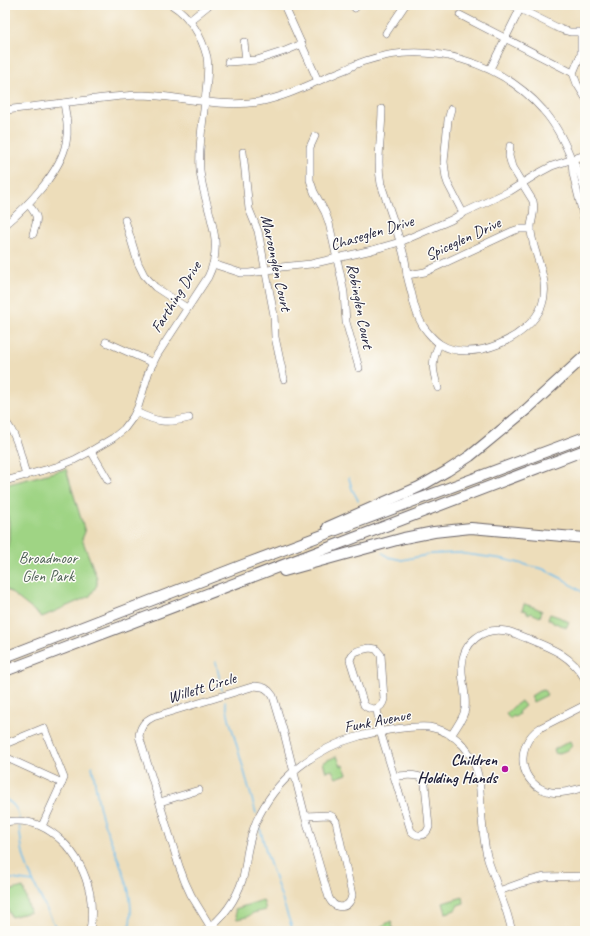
<svg xmlns="http://www.w3.org/2000/svg" width="590" height="936" font-family="Caveat,sans-serif">
<style>
.green{fill:#9fd484;stroke:#607b60}
.lines{fill:none;stroke-linecap:round;stroke-linejoin:round}
.stream{stroke:#71bfec;stroke-width:1.5}
.minor-casing{stroke:#696367;stroke-width:8}
.highway-casing{stroke:#696367;stroke-width:12}
.minor{stroke:#fff;stroke-width:7}
.highway{stroke:#fff;stroke-width:10}
.poi-dot{fill:#b5179e;stroke:#fdfcf7;stroke-width:1.5}
.labels{text-anchor:middle;dominant-baseline:central;stroke-width:3;stroke-linejoin:round;paint-order:stroke}
.street-label{font-size:16px;fill:#22223b;stroke:#fdfcf7}
.park-label{font-size:16px;fill:#4e6055;stroke:#fdfcf7}
.poi-label{font-size:16px;font-weight:bold;fill:#22223b;stroke:#fdfcf7;text-anchor:end}
</style>
<rect width="100%" height="100%" fill="#fdfcf7"/>
<filter id="ink" filterUnits="userSpaceOnUse"><feTurbulence type="fractalNoise" baseFrequency=".025" numOctaves="2"/><feDisplacementMap in="SourceGraphic" scale="8" xChannelSelector="R" yChannelSelector="G"/><feConvolveMatrix kernelMatrix="1 2 1 2 8 2 1 2 1" color-interpolation-filters="sRGB"/></filter>
<filter id="wash" filterUnits="userSpaceOnUse"><feTurbulence type="fractalNoise" baseFrequency=".012" numOctaves="4" result="noise"/><feDisplacementMap in="SourceGraphic" scale="16" xChannelSelector="R" yChannelSelector="G"/><feGaussianBlur stdDeviation="0.9" result="paint"/><feColorMatrix in="noise" values="0 0 0 0 0 0 0 0 0 0 0 0 0 0 0 0 0 1.4 0 .05"/><feComposite in="paint" operator="in"/></filter>
<g filter="url(#wash)">
<rect width="100%" height="100%" fill="#edddba"/>
<g class="green">
<polygon points="66,469 85,532 82,539 97,578 97,585 90,596 42,617 5,588 5,560 9,540 9,523 5,503 5,485"/>
<polygon points="524,604 534,607 542,611 540,617 531,613 530,614 527,613 527,611 522,610"/>
<polygon points="550,614 559,617 569,622 566,628 562,625 561,626 556,623 555,624 552,622 552,621 548,619"/>
<polygon points="544,690 547,695 533,702 531,696 539,691"/>
<polygon points="521,701 525,706 518,712 519,714 515,717 513,716 510,719 506,714 513,707"/>
<polygon points="570,741 572,746 568,750 556,754 554,750 555,749"/>
<polygon points="337,756 341,766 343,765 347,774 336,778 332,770 326,772 323,762"/>
<polygon points="23,887 30,912 11,917 5,901 5,892"/>
<polygon points="463,897 464,903 458,905 455,910 446,913 443,903"/>
<polygon points="263,900 266,910 253,913 247,917 237,919 235,909"/>
<polygon points="391,921 394,931 373,931"/>
</g>
<g class="lines">
<g class="stream">
<polyline points="349,478 352,489 358,500"/>
<polyline points="383,553 388,557 402,560 432,554 458,553 503,559 543,569 563,579 585,594"/>
<polyline points="216,662 222,690"/>
<polyline points="225,701 229,718 256,813"/>
<path d="M92,766C96,784 97,803 103,820C114,853 140,896 128,931"/>
<path d="M5,799C14,804 18,809 19,819"/>
<path d="M19,823C20,834 21,846 24,857C31,882 44,903 55,926"/>
<polyline points="260,828 267,855 293,931"/>
<polyline points="5,878 33,882"/>
</g>
</g>
</g>
<g filter="url(#ink)">
<g class="lines">
<g class="minor-casing">
<g id="minor">
<polyline points="284,5 318,81"/>
<polyline points="353,5 355,8"/>
<polyline points="512,5 560,29 570,32 585,32"/>
<polyline points="460,15 573,73"/>
<polyline points="189,21 209,5"/>
<polyline points="386,33 405,5"/>
<polyline points="581,33 581,54 573,73 577,84 585,97"/>
<polyline points="244,42 246,61"/>
<polyline points="228,62 257,60 285,51 302,44"/>
<polyline points="490,69 520,9"/>
<path d="M382,109C382,134 376,160 381,184C389,209 399,234 405,260C406,264 406,270 407,275C409,284 412,294 414,304C416,311 418,318 422,324C425,330 434,340 440,344C471,364 530,338 542,305C551,280 533,255 531,231C530,220 536,214 533,201L512,167L509,156L510,146"/>
<polyline points="451,109 448,120 444,162 446,178 448,184 463,213"/>
<path d="M5,110C32,107 60,103 87,100C105,98 124,95 143,95C181,96 219,108 258,102C288,97 316,81 344,70C351,67 358,63 365,61C428,40 500,61 543,110C556,124 564,141 571,158C574,163 577,167 579,172C582,178 583,185 585,191"/>
<polyline points="315,136 310,147 310,180 314,192 325,212 329,223 341,277 344,293 346,322 359,368"/>
<polyline points="243,152 249,209 258,231 274,315 275,337 284,379"/>
<polyline points="572,162 573,174 585,223"/>
<path d="M28,204C39,217 38,218 33,234"/>
<polyline points="125,220 138,263 144,275 155,287 187,308"/>
<path d="M5,225C27,207 61,171 66,143C69,129 66,116 64,103"/>
<polyline points="213,264 241,273 249,273 265,271 281,267 311,264 372,250 400,242 451,220 463,213 510,191 537,174 552,166 585,155"/>
<polyline points="407,275 425,272 513,231 519,229 531,229"/>
<polyline points="106,342 153,363"/>
<path d="M438,388C432,369 431,362 439,344"/>
<path d="M136,412C157,422 166,424 189,418"/>
<path d="M5,421C18,436 21,457 26,476"/>
<polyline points="91,451 108,480"/>
<path d="M5,481L59,466L74,460L91,451L113,438L124,429L133,417L138,407L149,371L157,355L208,277C227,239 203,207 200,170C198,143 204,117 206,91C207,80 209,68 207,57C202,37 190,16 172,5"/>
<polyline points="5,523 5,540"/>
<path d="M370,648L376,649L381,655L384,699C382,709 372,712 364,705L350,660C352,650 361,650 370,648Z"/>
<path d="M585,705L540,728C513,746 519,786 551,792C562,794 574,790 585,787"/>
<path d="M377,709L380,731L411,831C418,838 426,836 429,827L425,784C424,781 424,780 422,778C417,774 401,775 395,777"/>
<path d="M451,736C456,727 464,718 465,709C467,694 461,680 462,666C463,642 483,627 506,631C513,632 520,636 526,638C551,648 571,655 585,679"/>
<polyline points="5,744 44,728 64,778 42,826"/>
<polyline points="5,757 62,783"/>
<polyline points="160,802 199,790"/>
<path d="M5,822C49,814 82,854 90,894C92,906 92,919 90,931"/>
<polyline points="499,891 521,883 545,877 585,876"/>
<path d="M205,931C223,918 236,900 243,878C245,870 246,862 247,854C249,843 252,832 256,822C275,779 315,748 360,736C369,733 379,732 389,730C402,728 416,726 429,727C458,732 474,753 479,780C482,807 481,834 488,860L507,913L512,931"/>
<path d="M213,931L191,895L185,882L179,866L139,736C140,727 144,721 153,717L255,686L262,687L265,688L269,691L273,696L284,733L305,816L329,815L333,817L336,821L352,895C350,909 335,911 329,898L305,816"/>
</g>
</g>
<g class="highway-casing">
<g id="highway">
<polyline points="328,527 419,487 447,471 470,456 527,409 585,356"/>
<polyline points="284,571 404,538 434,532 471,528 585,538"/>
<polyline points="5,657 248,563 585,437"/>
<polyline points="5,671 585,450"/>
</g>
</g>
<use href="#minor" class="minor"/>
<use href="#highway" class="highway"/>
</g>
</g>
<circle class="poi-dot" cx="505" cy="769" r="4"/>
<g class="labels">
<g class="street-label">
<text transform="translate(372 233) rotate(-17)">Chaseglen Drive</text>
<text transform="translate(463 239) rotate(-25)">Spiceglen Drive</text>
<text transform="translate(276 263) rotate(78)">Maroonglen Court</text>
<text transform="translate(176 297) rotate(-58)">Farthing Drive</text>
<text transform="translate(360 306) rotate(79)">Robinglen Court</text>
<text transform="translate(202 688) rotate(-17)">Willett Circle</text>
<text transform="translate(377 721) rotate(-11)">Funk Avenue</text>
</g>
<g class="park-label">
<text x="48" y="558">Broadmoor<tspan x="48" dy="18">Glen Park</tspan></text>
</g>
<g class="poi-label">
<text x="497" y="760">Children<tspan x="497" dy="18">Holding Hands</tspan></text>
</g>
</g>
<rect width="590" height="936" fill="none" stroke="#fdfcf7" stroke-width="20"/>
</svg>
